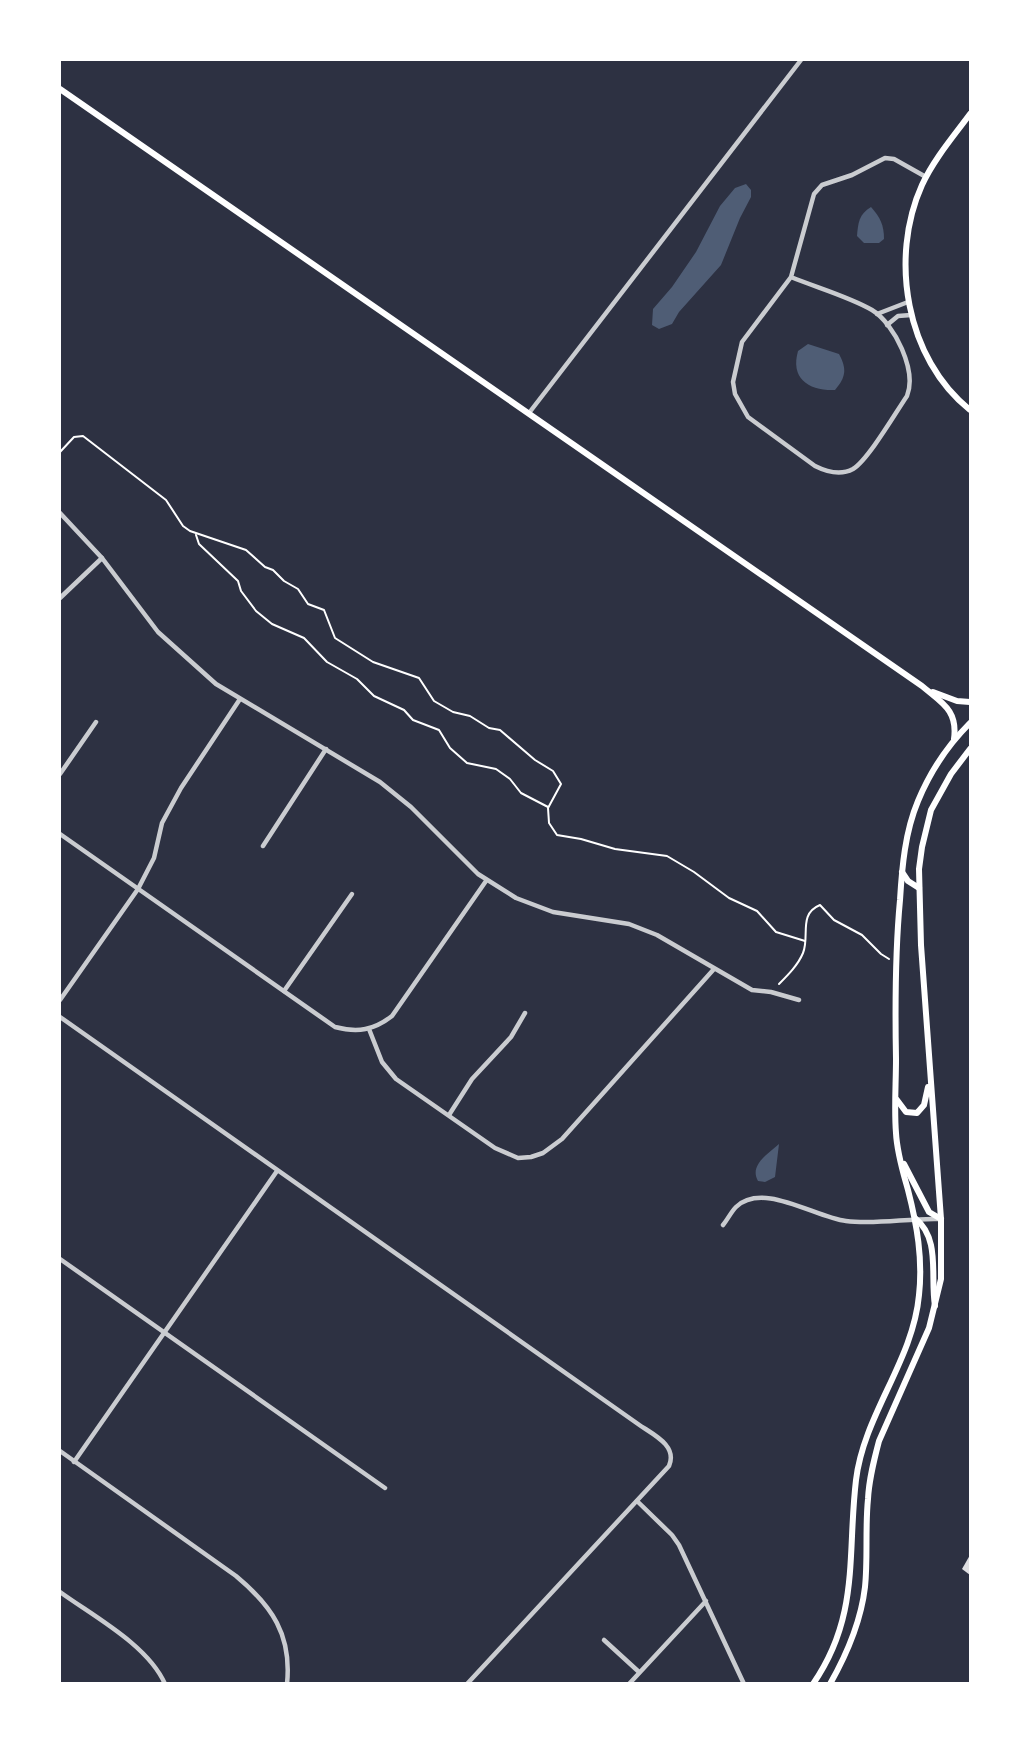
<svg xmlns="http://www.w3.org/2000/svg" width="1030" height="1743" font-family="Quicksand,sans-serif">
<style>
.water{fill:#4f5d75}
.building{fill:#e0e0e3}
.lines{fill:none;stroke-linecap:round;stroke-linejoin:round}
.path{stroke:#fff;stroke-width:2}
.minor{stroke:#caccd0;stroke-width:4.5}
.secondary{stroke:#fff;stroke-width:6}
</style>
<rect width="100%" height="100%" fill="#2d3142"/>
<g class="water">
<polygon points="746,184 751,190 751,197 740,218 721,265 679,312 672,324 659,329 652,325 653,309 672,287 696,252 720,206 735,188"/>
<path d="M871,207C880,217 884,225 884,239L879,243H864L857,236C858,223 859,214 871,207Z"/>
<path d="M808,344L839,354C847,369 846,377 835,390C809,391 790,379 798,351Z"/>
<path d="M779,1144L775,1177L765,1182L758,1181C749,1165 768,1154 779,1144Z"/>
</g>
<polygon class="building" points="970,1555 970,1575 962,1569"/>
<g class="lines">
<g class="path">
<polyline points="60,452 74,437 83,436 166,500 183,526 190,531 246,550 265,567 273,570 284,581 298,589 308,604 324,610 335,638 373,662 419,678 434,701 453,712 470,716 489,728 500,730 535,760 553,771 561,784 548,808 549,823 557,835 581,839 615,849 667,856 694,872 729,898 757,911 776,932 805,941"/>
<polyline points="196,535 199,544 238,581 241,591 256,611 272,624 304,638 327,662 357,679 374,696 404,710 413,720 439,730 450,748 467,763 496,769 510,779 521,793 548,807"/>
<path d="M779,984C788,975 798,965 803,953C810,936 798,914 820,905L834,920L862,935L881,954L889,959"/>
</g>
<g class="minor">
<path d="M791,277C815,287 850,297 872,310C895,324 917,371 907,396C896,412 868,460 853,469C840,476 827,472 815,466L748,417L735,394L733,382L742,342L791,277L814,194L822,185L852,175L885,158L894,159L926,177"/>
<polyline points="877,314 908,302"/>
<polyline points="887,325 898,316 911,315"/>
<polyline points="529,413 801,60"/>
<polyline points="60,513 102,558 158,632 216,684 380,782 411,807 478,874 516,898 553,912 629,924 657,935 752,990 771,992 799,1000"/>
<polyline points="60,598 102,558"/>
<polyline points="60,774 96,722"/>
<path d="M60,834L335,1027C358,1033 374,1030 392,1016L486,881"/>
<polyline points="263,846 326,749"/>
<polyline points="284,991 352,894"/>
<polyline points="60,1000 138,889 154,858 162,823 181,788 240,699"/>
<path d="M60,1017L638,1424C652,1434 678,1445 669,1466L467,1684"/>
<polyline points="369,1029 382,1062 396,1079 495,1148 518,1158 531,1157 543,1153 562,1139 714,969"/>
<polyline points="449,1115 472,1079 511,1037 525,1013"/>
<path d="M723,1225C728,1219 731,1212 736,1207C763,1181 816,1218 846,1221C876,1225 908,1218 939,1219"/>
<polyline points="60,1259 385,1488"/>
<path d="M60,1451L236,1576C272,1606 292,1635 287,1684"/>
<polyline points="74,1462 277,1171"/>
<polyline points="637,1501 672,1535 679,1545 744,1684"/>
<path d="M60,1592C93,1616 148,1645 165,1684"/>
<polyline points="604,1640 639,1672"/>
<polyline points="629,1684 706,1601"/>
</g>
<g class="secondary">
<path d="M60,89L922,686C942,703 958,710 954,739"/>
<path d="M970,114C953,137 934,159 922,185C889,258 906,359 970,410"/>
<polyline points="933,692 957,701 970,702"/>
<polyline points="902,872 908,881 919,888"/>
<polyline points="897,1100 906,1112 917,1113 924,1105 928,1087"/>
<polyline points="904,1164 929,1212 941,1219"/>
<path d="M915,1218C941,1239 930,1276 935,1306"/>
<path d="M813,1684C860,1616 847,1555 856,1480C864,1414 913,1361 919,1295C923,1259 917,1225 908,1190C903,1172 897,1153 896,1133C894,1109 896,1084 896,1059C895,1006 895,953 900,900C902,867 905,832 918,801C930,772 948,745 970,723"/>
<path d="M830,1684C847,1654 861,1621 865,1587C868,1558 865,1528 868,1499C869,1479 874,1460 879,1441L929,1328L941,1279V1219L921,945L919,869L922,847L931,810L951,774L970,749"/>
</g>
</g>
<rect width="1030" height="1743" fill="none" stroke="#ffffff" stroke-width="122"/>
</svg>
